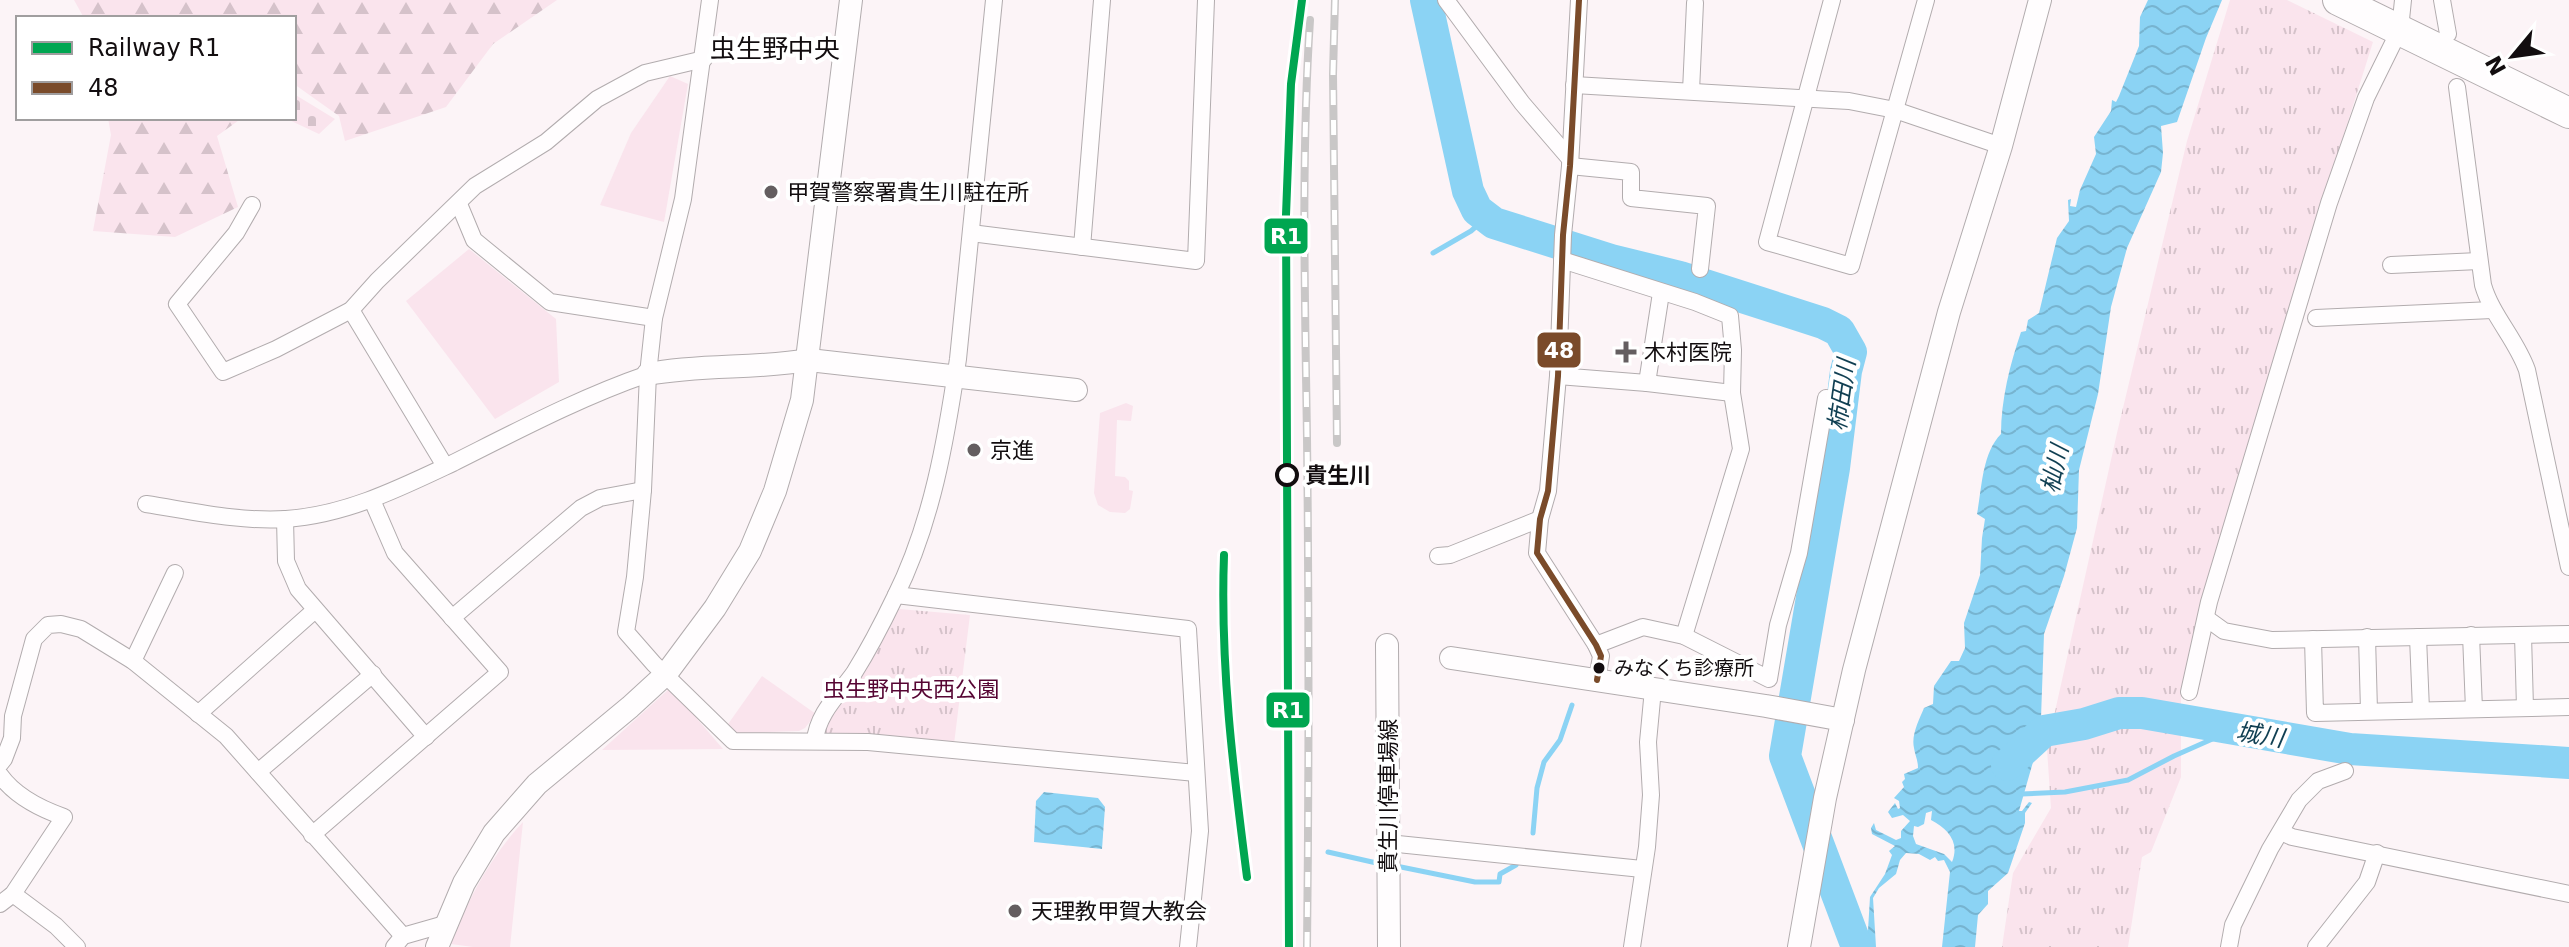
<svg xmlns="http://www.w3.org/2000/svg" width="2569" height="947" font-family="'DejaVu Sans','Noto Sans JP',sans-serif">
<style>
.grass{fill:#fae4ed}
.forest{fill:url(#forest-firs)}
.cemetery{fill:url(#cemetery-stones)}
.park{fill:url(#park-tufts)}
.water{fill:url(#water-waves);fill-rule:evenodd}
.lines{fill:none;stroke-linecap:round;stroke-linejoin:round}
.stream{stroke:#8bd3f4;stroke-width:5}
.river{stroke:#8bd3f4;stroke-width:32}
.street-casing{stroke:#b2acae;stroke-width:18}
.secondary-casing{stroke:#b2acae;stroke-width:24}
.highway-casing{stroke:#b2acae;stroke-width:32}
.street{stroke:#fffdfe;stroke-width:16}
.secondary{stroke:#fffdfe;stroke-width:22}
.highway{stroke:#fffdfe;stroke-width:30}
.rail-casing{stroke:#c9c7c7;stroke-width:8}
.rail{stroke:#fff;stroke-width:5;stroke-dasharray:15;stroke-linecap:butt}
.bus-1-casing{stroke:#fff;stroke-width:12}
.bus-1{stroke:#7a4b2a;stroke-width:6}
.rail-1-casing{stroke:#fff;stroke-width:14}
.rail-1{stroke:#00a651;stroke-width:8}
.poi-dot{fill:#645e60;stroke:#fff;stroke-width:3}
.stop-dot{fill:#fff;stroke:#120d0f;stroke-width:4}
.bus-dot{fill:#120d0f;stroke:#fff;stroke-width:3}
.labels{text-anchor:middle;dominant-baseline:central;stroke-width:8;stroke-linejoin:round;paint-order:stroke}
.bus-label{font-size:20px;fill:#120d0f;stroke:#fff;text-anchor:start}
.poi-label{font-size:22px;fill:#120d0f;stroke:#fff;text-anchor:start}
.stop-label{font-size:22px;font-weight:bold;fill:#120d0f;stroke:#fff;text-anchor:start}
.park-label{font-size:22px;fill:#560533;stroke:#fff}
.street-label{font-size:22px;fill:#120d0f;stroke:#fff}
.water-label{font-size:24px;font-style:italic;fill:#103f52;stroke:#fff}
.quarter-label{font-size:26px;fill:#120d0f;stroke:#fff}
.line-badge{stroke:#fff;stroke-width:3}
.badge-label{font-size:22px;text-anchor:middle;font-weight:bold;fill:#fff}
</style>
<defs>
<pattern id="forest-firs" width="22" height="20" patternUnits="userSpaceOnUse" patternTransform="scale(2)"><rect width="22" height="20" fill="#fae4ed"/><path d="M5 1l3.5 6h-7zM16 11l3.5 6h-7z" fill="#d5c2ca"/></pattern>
<pattern id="cemetery-stones" width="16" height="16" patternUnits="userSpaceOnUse" patternTransform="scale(2)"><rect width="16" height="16" fill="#fae4ed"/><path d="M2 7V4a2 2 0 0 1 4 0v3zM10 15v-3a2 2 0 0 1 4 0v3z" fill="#d5c2ca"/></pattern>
<pattern id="park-tufts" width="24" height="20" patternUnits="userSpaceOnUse" patternTransform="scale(2)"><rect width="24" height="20" fill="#fae4ed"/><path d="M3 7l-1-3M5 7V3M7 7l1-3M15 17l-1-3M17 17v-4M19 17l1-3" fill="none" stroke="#d5c2ca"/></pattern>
<pattern id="water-waves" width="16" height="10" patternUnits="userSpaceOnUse" patternTransform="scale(2)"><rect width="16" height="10" fill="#8bd3f4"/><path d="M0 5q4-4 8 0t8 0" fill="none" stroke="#77b4d0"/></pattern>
</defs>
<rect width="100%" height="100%" fill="#fcf4f7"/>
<g class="grass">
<polygon points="670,76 688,84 664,222 600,205 631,133"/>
<polygon points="469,249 556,319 559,382 495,419 406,301"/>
<polygon points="1126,403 1133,406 1131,421 1117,420 1115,476 1125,477 1129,481 1129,490 1133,491 1130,509 1125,513 1110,512 1098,505 1094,493 1100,413"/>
<polygon points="762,676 816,714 805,728 799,731 737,733 726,727"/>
<polygon points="669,689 673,691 723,749 602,750"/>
<path d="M523,822L510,947H473L451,944C467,900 491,856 523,822Z"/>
</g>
<g class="forest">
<polygon points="74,0 557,0 493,44 446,107 345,141 339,116 294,84 294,18 84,18"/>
<polygon points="108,118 242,118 217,136 238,207 175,237 93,231 111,135"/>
</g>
<polygon class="cemetery" points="294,94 335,119 319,134 285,118 294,118"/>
<g class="park">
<polygon points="2230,0 2287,0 2373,42 2272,363 2181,692 2181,777 2151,852 2142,857 2128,947 2002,947 2013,873 2051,808 2047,749 2056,707 2117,433 2187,141"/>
<polygon points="899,609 970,615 954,744 826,736 821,728 870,660"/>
</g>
<g class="water">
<path d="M2148,0H2222L2206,38L2177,122L2161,126L2163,153L2161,172L2127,248L2111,307L2098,394L2079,470L2077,528L2064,576L2044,634L2041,718L2035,755L2019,811H2022L2029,802L2032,803L2025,813V823L2008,873L1988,891V904L1978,915L1975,947H1942L1950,872L1944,860L1938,861L1935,857L1930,860L1919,854L1906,853L1900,860L1896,874L1879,888L1873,898L1876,947H1867L1870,897L1885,874L1892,855L1889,851L1895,846L1872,834L1871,828L1874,823L1876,830L1896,840L1901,838V831L1910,821L1903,815L1892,818L1888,812L1895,803L1898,809L1900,808L1899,801L1894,798L1904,787L1902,782L1905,779L1904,774L1918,768C1918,760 1915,755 1914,748C1911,735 1919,720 1924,708L1933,704L1934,686L1951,661H1959L1965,648L1964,623L1980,575L1982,538L1985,519L1977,514C1982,488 1982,453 2001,434C2001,400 2010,364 2021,332L2026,331L2028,320L2039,313L2057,238L2069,221L2068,200L2071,199L2070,206L2076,207L2080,190L2096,154L2094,137L2111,111L2112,100L2116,102L2119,96L2139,46L2140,17ZM1932,811L1931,820C1948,829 1960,842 1952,862L1944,854L1916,844L1913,836L1914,826L1918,827L1924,824L1926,813Z"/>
<polygon points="1044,792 1098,798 1105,807 1102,849 1034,842 1036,801"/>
</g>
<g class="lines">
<g class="stream">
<polyline points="1433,253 1471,231 1487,217"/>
<polyline points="1775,739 1787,742"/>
<polyline points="2021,794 2065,792 2128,780 2174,756 2235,729"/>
<polyline points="1533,833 1537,788 1544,762 1560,740 1572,705"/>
<polyline points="1328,852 1381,864"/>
<polyline points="1401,867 1475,882 1499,882 1500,874 1516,865"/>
</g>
<g class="river">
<polyline points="1426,0 1468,191 1477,210 1494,223 1611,260 1680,277 1823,323 1839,331 1851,352 1846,371 1834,468 1785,756 1857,947"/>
<polyline points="2007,765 2044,731 2084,724 2119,713 2142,713 2350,749 2569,763"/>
</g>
<g class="street-casing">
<g id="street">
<polyline points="710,0 683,199 654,318 648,374 643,490 635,577 626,632 654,664 733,741 868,742 1196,773"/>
<polyline points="1446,0 1522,103 1570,159"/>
<polyline points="1579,0 1570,166 1563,235 1558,376 1548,491 1540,519 1537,553 1596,645 1601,656 1597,680"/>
<polyline points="1832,0 1767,242 1851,266 1926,0"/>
<polyline points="2442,0 2448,34"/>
<polyline points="1574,85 1849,101 1895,110 2001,146"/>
<path d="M2457,87L2483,285C2492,316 2516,339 2527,370L2569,567"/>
<polyline points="1691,91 1695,3"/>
<polyline points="1570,166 1631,172 1631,198 1707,206 1700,269"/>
<polyline points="459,204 474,240 550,302 654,318"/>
<polyline points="252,205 236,233 177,304 223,372 276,349 351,310 377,281 475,186 546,142 597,99 645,73 704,59"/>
<polyline points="971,233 1196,261 1206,0"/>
<polyline points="1082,247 1102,0"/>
<polyline points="1562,260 1695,302 1730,316 1733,350 1732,393 1741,449 1684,636"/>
<polyline points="2391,265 2479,261"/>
<polyline points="351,310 445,466"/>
<polyline points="2316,318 2492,310"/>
<polyline points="1558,376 1647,383 1732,393"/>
<polyline points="1647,383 1661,293"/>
<path d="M146,504C192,511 240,522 286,519C346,515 400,488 453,463C517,431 581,397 648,374"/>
<polyline points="285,519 286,561 298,589 426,737"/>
<polyline points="1438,556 1450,555 1540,519"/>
<polyline points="896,595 1188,629 1200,831 1188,947"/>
<polyline points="452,618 581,508 600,498 643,490"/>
<polyline points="2206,618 2224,631 2272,640 2569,634"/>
<polyline points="2471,635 2474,709"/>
<polyline points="2523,635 2525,708"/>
<polyline points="2367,637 2369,711"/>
<polyline points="2418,637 2421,710"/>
<polyline points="2313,639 2315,713 2569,707"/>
<polyline points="1596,645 1643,627 1684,636 1769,679 1778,625 1799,553 1826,398"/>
<polyline points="133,661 175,573"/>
<polyline points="2189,692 2209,602 2329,203 2366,98 2400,29 2403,0"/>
<polyline points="198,714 315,610"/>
<path d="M815,741C817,714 839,694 854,673C869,649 883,622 895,597C932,523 946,440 958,359L994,0"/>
<polyline points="0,764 4,759 12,738 13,716 34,639 48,625 61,624 81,629 133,661 226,736 403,936"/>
<polyline points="258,772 373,674"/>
<path d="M0,775C15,796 41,809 64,817L13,894L0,904"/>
<polyline points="2281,832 2292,837 2569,894"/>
<polyline points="312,835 500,672 395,553 372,500"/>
<polyline points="1388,843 1642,869"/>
<polyline points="13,894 56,926 77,947"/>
<polyline points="394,947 403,936 445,924"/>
<polyline points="1632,947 1647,847 1651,795 1648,742 1653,689"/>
<polyline points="2229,947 2233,925 2270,849 2299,800 2318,781 2345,771"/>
<polyline points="2316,947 2367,882 2377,853"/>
</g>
</g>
<g class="secondary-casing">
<g id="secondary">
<path d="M648,374C702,364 756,369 809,360L1076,390"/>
<polyline points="1387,645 1389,947"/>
<polyline points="1451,658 1766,706 1843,720"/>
<polyline points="437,947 464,883 494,833 537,784 630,707 666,674 715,608 750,551 775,491 802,400 851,0"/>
<polyline points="1799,947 1825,798 1854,670 1949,312 2001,146 2040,0"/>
</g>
</g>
<g class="highway-casing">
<polyline id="highway" points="2338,0 2569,113"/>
</g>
<use href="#street" class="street"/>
<use href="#secondary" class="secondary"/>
<use href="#highway" class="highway"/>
<g class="rail-casing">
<g id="rail">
<polyline points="1335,0 1333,74 1337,443"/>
<polyline points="1289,947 1286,215 1291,84 1302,0"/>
<path d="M1307,947C1309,777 1309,608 1307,438C1305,299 1301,159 1310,20"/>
</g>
</g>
<use href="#rail" class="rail"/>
<g class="bus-1-casing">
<polyline id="bus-1" points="1579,0 1570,166 1563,235 1558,376 1548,491 1540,519 1537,553 1596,645 1601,656 1597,680"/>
</g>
<use href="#bus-1" class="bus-1"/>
<g class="rail-1-casing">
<g id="rail-1">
<path d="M1224,555C1220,664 1233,769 1247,877"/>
<polyline points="1289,947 1286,215 1291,84 1302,0"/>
</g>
</g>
<use href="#rail-1" class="rail-1"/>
</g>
<g class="poi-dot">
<circle cx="771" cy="192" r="8"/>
<path d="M1622 340h8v8h8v8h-8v8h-8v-8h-8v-8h8z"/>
<circle cx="974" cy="450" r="8"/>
<circle cx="1015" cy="911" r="8"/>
</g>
<circle class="stop-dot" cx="1287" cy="475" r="10"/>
<circle class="bus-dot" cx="1599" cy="668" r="7"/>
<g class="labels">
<g class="bus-label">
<text x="1614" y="668">みなくち診療所</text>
</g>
<g class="poi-label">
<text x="787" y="192">甲賀警察署貴生川駐在所</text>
<text x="1644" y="352">木村医院</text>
<text x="990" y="450">京進</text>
<text x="1031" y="911">天理教甲賀大教会</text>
</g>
<g class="stop-label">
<text x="1305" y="475">貴生川</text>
</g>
<g class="park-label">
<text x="911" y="689">虫生野中央西公園</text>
</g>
<g class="street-label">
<text transform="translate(1388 796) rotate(-90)">貴生川停車場線</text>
</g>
<g class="water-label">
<text transform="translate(1842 395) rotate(-82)">柿田川</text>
<text transform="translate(2055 469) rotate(-77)">杣川</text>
<text transform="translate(2260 735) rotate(9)">城川</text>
</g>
<g class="quarter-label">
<text x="775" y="49">虫生野中央</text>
</g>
</g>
<g class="line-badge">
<rect x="1263" y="217" width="46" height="38" rx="8" fill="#00a651"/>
<rect x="1536" y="331" width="46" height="38" rx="8" fill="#7a4b2a"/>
<rect x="1265" y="691" width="46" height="38" rx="8" fill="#00a651"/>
</g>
<g class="badge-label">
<text x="1286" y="244">R1</text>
<text x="1559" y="358">48</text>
<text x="1288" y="718">R1</text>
</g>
<rect x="16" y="16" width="280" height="104" fill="#ffffff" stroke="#a09e9f" stroke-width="2"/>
<rect x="32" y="42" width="40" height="12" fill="#00a651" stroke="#a09e9f" stroke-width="2"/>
<text x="88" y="56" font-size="24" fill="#120d0f">Railway R1</text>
<rect x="32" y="82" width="40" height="12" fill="#7a4b2a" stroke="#a09e9f" stroke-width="2"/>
<text x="88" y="96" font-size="24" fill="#120d0f">48</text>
<g transform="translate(2513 56) rotate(241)" stroke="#ffffff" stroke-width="6" paint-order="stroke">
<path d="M0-6L14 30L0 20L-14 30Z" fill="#120d0f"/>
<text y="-12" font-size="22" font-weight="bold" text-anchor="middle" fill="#120d0f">N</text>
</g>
</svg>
